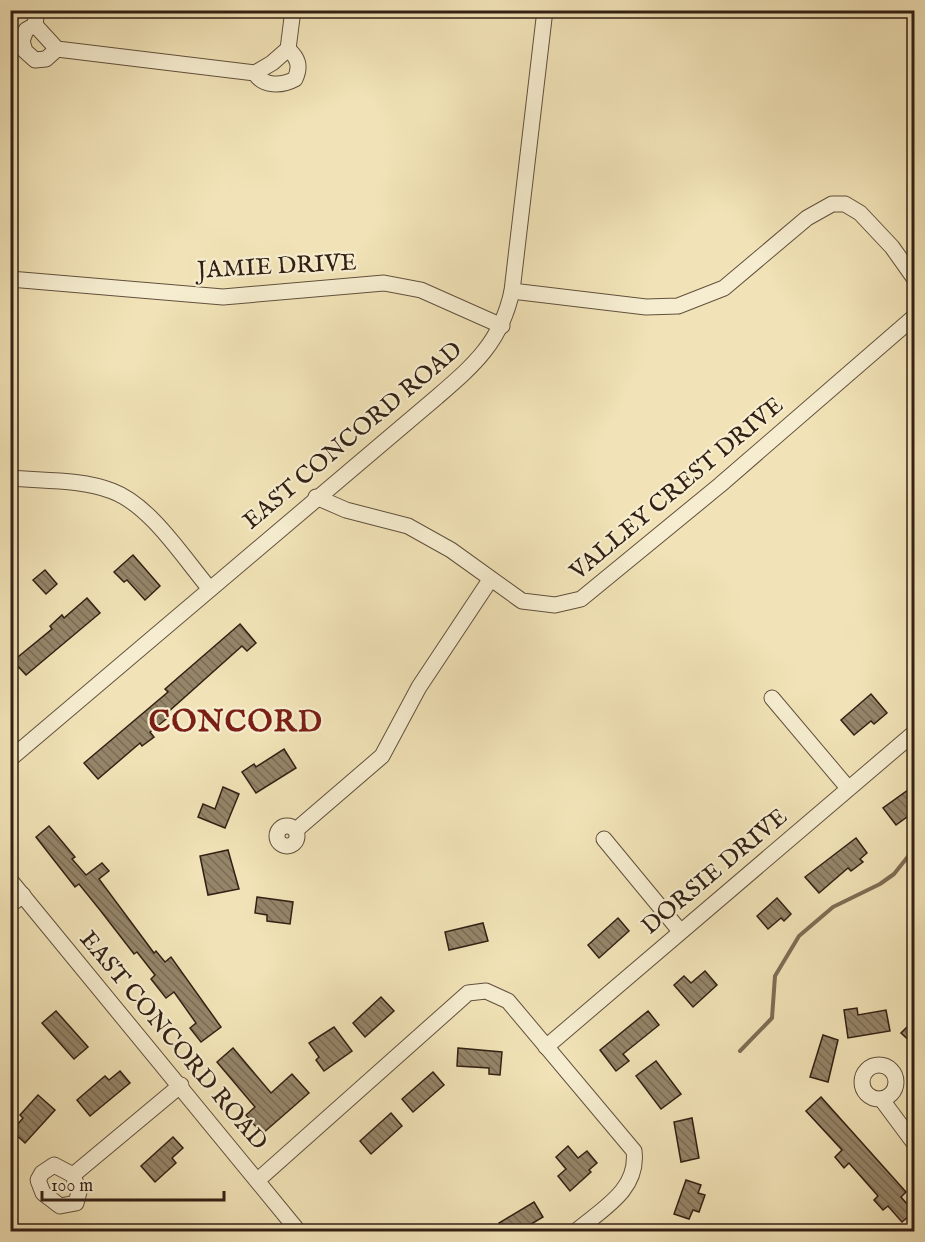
<svg xmlns="http://www.w3.org/2000/svg" width="925" height="1242" font-family="'IM FELL English',serif">
<style>
.lines{fill:none;stroke-linecap:round;stroke-linejoin:round}
.stream{stroke:#7e6d55;stroke-width:4}
.building{fill:url(#building-back-hatch);stroke:#322014;stroke-width:1.5}
.minor-casing{stroke:#62513d;stroke-width:17}
.minor{stroke:#f6edd0;stroke-width:15}
.labels{text-anchor:middle;dominant-baseline:central;stroke-width:4.5;stroke-linejoin:round;paint-order:stroke}
.street-label{font-size:24px;fill:#322014;stroke:#f6edd0}
.district-label{font-size:30px;font-weight:bold;letter-spacing:1.5px;fill:#7a1f14;stroke:#f6edd0}
</style>
<defs>
<pattern id="building-back-hatch" width="6" height="6" patternUnits="userSpaceOnUse" patternTransform="scale(1.5)"><rect width="6" height="6" fill="#958569"/><path d="M-1 5l2 2M0 0l6 6M5-1l2 2" fill="none" stroke="#7a6c55"/></pattern>
</defs>
<rect width="100%" height="100%" fill="#f1e3b7"/>
<filter id="stains"><feTurbulence type="fractalNoise" baseFrequency=".00333" numOctaves="4"/><feColorMatrix values="0 0 0 0 .2 0 0 0 0 .09 0 0 0 0 .02 0 0 0 .5 -.17"/></filter>
<radialGradient id="worn" r=".72"><stop offset=".6" stop-color="#630" stop-opacity="0"/><stop offset="1" stop-color="#630" stop-opacity=".3"/></radialGradient>
<g class="lines">
<polyline class="stream" points="740,1051 772,1018 775,976 799,936 833,907 880,884 894,874 914,849"/>
</g>
<g class="building">
<polygon points="133,555 160,586 145,600 127,580 124,582 114,572"/>
<polygon points="45,570 57,584 46,594 33,580"/>
<polygon points="87,598 100,613 26,675 13,661 52,629 50,626 62,615 64,618"/>
<polygon points="240,624 256,643 247,651 242,646 167,713 170,716 150,732 154,737 142,746 140,743 98,779 84,763 168,692 165,689"/>
<polygon points="871,694 887,713 874,724 871,721 854,735 841,720"/>
<polygon points="284,749 296,768 256,793 242,772 254,764 256,767"/>
<polygon points="915,785 915,811 896,825 883,808"/>
<polygon points="223,787 239,794 225,828 198,817 203,804 215,809"/>
<polygon points="49,826 75,857 72,859 86,875 102,863 109,871 99,879 154,953 156,951 165,962 171,957 221,1027 201,1042 190,1028 196,1023 174,992 166,998 151,979 155,975 137,952 134,954 100,910 79,884 75,887 36,837"/>
<polygon points="856,838 867,853 860,859 863,862 851,871 848,868 819,893 805,877"/>
<polygon points="228,850 239,889 208,895 200,856"/>
<polygon points="257,897 293,902 290,924 267,921 267,915 255,913"/>
<polygon points="777,898 791,914 784,921 781,918 768,929 757,916"/>
<polygon points="618,918 629,931 599,958 588,945"/>
<polygon points="483,923 488,941 449,950 445,932"/>
<polygon points="705,971 717,985 693,1007 674,985 684,976 691,983"/>
<polygon points="381,997 394,1011 365,1037 353,1023"/>
<polygon points="857,1008 858,1015 886,1010 890,1031 848,1038 844,1010"/>
<polygon points="56,1011 88,1047 74,1059 42,1023"/>
<polygon points="648,1011 659,1025 623,1054 629,1061 616,1071 600,1050"/>
<polygon points="915,1019 915,1046 901,1033"/>
<polygon points="334,1027 352,1051 324,1071 316,1060 319,1057 309,1043"/>
<polygon points="823,1035 838,1040 828,1082 810,1077"/>
<polygon points="233,1048 271,1093 292,1074 309,1093 262,1134 246,1115 255,1107 217,1062"/>
<polygon points="458,1048 502,1052 500,1075 489,1074 489,1068 457,1066"/>
<polygon points="656,1061 681,1094 661,1109 636,1076"/>
<polygon points="120,1071 130,1083 90,1116 77,1100 105,1076 109,1080"/>
<polygon points="433,1072 444,1085 413,1112 402,1099"/>
<polygon points="38,1095 55,1110 25,1143 12,1131 23,1118 20,1115"/>
<polygon points="821,1097 906,1192 901,1197 914,1212 902,1222 888,1206 883,1210 874,1200 878,1196 849,1163 844,1168 835,1157 842,1150 806,1111"/>
<polygon points="391,1113 402,1126 371,1154 360,1141"/>
<polygon points="692,1118 699,1158 681,1162 674,1122"/>
<polygon points="173,1137 183,1148 172,1158 176,1163 155,1182 141,1166"/>
<polygon points="568,1146 578,1158 587,1151 597,1163 589,1170 591,1172 570,1191 558,1176 566,1169 556,1157"/>
<polygon points="686,1180 701,1185 698,1193 705,1195 699,1212 693,1210 689,1219 674,1214"/>
<polygon points="534,1202 543,1217 518,1232 504,1232 499,1223"/>
</g>
<g class="lines">
<g class="minor-casing">
<g id="minor">
<polyline points="37,10 35,25 57,49 255,73 272,63 288,49 293,10"/>
<polyline points="35,25 26,30 22,41 25,51 35,60 46,59 57,49"/>
<path d="M255,73C263,87 282,86 295,79C301,66 298,58 288,49"/>
<polyline points="10,279 223,297 384,283 421,290 502,326"/>
<polyline points="512,291 646,307 678,306 724,288 807,218 832,204 845,204 860,213 892,247 914,278"/>
<path d="M10,478C43,481 81,479 112,491C150,505 183,557 209,588"/>
<polyline points="316,497 346,510 408,526 451,550 522,601 555,605 581,599 720,485 914,317"/>
<polyline points="772,698 848,788"/>
<path d="M10,759L437,397C474,365 501,342 512,291L545,10"/>
<circle cx="287" cy="836" r="10"/>
<polyline points="296,830 382,756 419,687 490,580"/>
<polyline points="604,839 680,931"/>
<polyline points="10,880 299,1232"/>
<polyline points="10,905 23,895"/>
<polyline points="546,1047 914,733"/>
<circle cx="879" cy="1082" r="17"/>
<polyline points="882,1100 914,1143"/>
<polyline points="73,1175 79,1192 76,1203 60,1206 43,1193 38,1180 42,1173 54,1165 73,1175 181,1085"/>
<path d="M258,1180L468,993L486,991L508,1001L634,1151C639,1190 602,1209 575,1232"/>
</g>
</g>
<use href="#minor" class="minor"/>
</g>
<g class="labels">
<g class="street-label">
<text transform="translate(277 267) rotate(-3)">JAMIE DRIVE</text>
<text transform="translate(353 436) rotate(-40)">EAST CONCORD ROAD</text>
<text transform="translate(677 489) rotate(-40)">VALLEY CREST DRIVE</text>
<text transform="translate(715 872) rotate(-40)">DORSIE DRIVE</text>
<text transform="translate(173 1041) rotate(50)">EAST CONCORD ROAD</text>
</g>
<g class="district-label">
<text x="236" y="723">CONCORD</text>
</g>
</g>
<rect width="925" height="1242" fill="none" stroke="#f1e3b7" stroke-width="36"/>
<rect x="12" y="12" width="901" height="1218" fill="none" stroke="#322014" stroke-width="3"/>
<rect x="18" y="18" width="889" height="1206" fill="none" stroke="#322014" stroke-width="1.5"/>
<path d="M42 1191v9h182v-9" fill="none" stroke="#322014" stroke-width="3"/>
<text x="51" y="1191" font-size="18" fill="#322014" stroke="#f6edd0" stroke-width="4.5" paint-order="stroke">100 m</text>
<rect width="100%" height="100%" filter="url(#stains)"/>
<rect width="100%" height="100%" fill="url(#worn)"/>
</svg>
